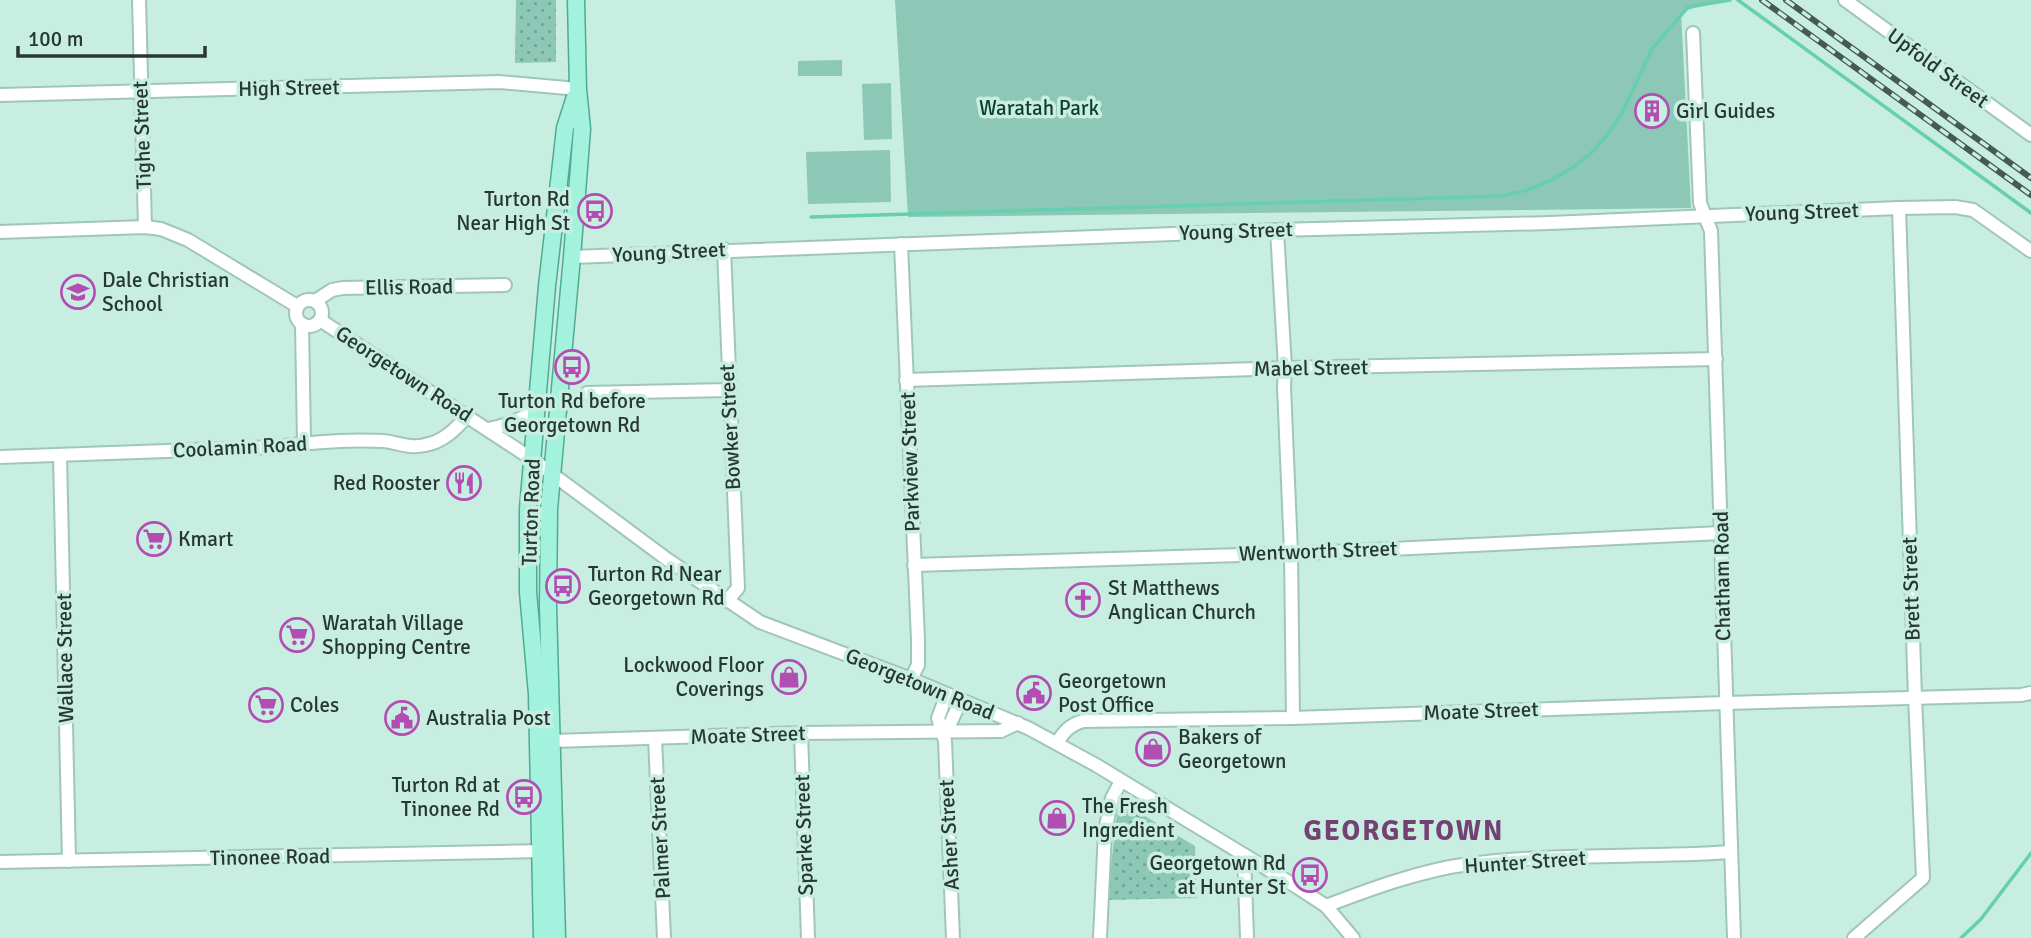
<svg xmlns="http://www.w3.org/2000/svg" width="2031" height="938" font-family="Signika,sans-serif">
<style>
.grass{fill:url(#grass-dots)}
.park{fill:#8cc8b5}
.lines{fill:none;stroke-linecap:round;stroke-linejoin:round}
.stream{stroke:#66ceb1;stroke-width:3.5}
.minor-casing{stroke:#a0c6ba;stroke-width:16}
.major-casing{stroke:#4fab92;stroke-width:19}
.minor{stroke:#fff;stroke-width:12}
.major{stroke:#a2f2dd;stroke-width:16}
.rail-casing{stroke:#465a53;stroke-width:6}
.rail{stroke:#c7eee1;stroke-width:3.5;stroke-dasharray:10;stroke-linecap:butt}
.labels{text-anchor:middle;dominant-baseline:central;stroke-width:7;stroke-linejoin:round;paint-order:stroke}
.street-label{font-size:21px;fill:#273732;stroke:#c7eee1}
.park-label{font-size:21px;fill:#0e3e32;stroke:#c7eee1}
.poi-label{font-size:21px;fill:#273732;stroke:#c7eee1;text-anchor:start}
.district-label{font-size:28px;font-weight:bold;letter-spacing:2px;fill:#744173;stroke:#c7eee1}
</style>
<defs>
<pattern id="grass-dots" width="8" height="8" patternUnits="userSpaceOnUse" patternTransform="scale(1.75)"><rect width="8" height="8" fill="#8cc8b5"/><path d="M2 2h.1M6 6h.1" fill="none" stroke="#72a394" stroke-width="1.8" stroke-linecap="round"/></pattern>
</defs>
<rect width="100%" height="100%" fill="#c7eee1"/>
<g class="grass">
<polygon points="516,0 556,0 556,62 515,63"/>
<polygon points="1123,803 1195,846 1197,898 1107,900 1118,806"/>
</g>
<g class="park">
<polygon points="895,0 1721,0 1681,12 1691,208 908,217"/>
<polygon points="842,60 842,76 798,76 798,61"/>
<polygon points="891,83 892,139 864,140 862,84"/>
<polygon points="890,150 891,202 808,204 806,152"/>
</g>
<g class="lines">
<g class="stream">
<polyline points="1738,0 2031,213"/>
<polyline points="811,217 1502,196 1527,190 1550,181 1572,168 1591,153 1609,133 1623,111 1652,49 1688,7 1730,0"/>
<polyline points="1961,938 1981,919 2031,853"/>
</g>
<g class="minor-casing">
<g id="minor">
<polyline points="139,0 145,227"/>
<polyline points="1845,0 2031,135"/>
<polyline points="1693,33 1700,203 1711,231 1734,938"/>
<polyline points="0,95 499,82 578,89"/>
<polyline points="1277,230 1285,368 1284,387 1291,552 1293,718"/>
<polyline points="0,232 145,227 161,229 188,240 297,306"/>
<polyline points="901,244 918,640 918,665 911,679"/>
<polyline points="724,249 738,588 727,601"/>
<polyline points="572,257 1277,230 1550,223 1899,208 1955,207 1973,210 2031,251"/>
<circle cx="309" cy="313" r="13"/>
<polyline points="315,301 332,290 343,288 505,285"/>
<polyline points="320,320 532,459 668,560 760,622 911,679 1028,728 1096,765 1297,887 1326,906 1353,938"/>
<polyline points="302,324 304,443"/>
<polyline points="906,380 1285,368 1716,359"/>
<polyline points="587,393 728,390"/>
<path d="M488,429C507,425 522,420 537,408"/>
<polyline points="60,455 69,861"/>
<path d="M0,457L275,447C310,442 347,439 383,441C397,442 409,449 425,445C443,442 456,429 468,415"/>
<polyline points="914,565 1308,553 1721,533"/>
<polyline points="947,694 938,718 945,741 953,938"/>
<polyline points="943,732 950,724 961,700"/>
<polyline points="801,733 808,938"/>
<polyline points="655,738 664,938"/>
<polyline points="553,741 801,733 1001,731 1018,723"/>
<path d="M1057,743C1064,731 1070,725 1083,721L1293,718L1726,703L2021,695L2031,693"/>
<polyline points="1244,855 1247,938"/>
<polyline points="0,862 541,851"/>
<path d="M1326,906C1370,889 1422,870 1469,864C1556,853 1644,858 1731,852"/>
<polyline points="1100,938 1105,831 1112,798 1121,781"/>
<polyline points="1854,938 1923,878 1915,697 1899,208"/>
</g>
</g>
<g class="major-casing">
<g id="major">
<polyline points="542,938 537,694 528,592 528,509 547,286 561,164 565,128 575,97"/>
<polyline points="557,938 548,607 549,509 572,257 582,129 578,89 576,0"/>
</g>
</g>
<use href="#minor" class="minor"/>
<use href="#major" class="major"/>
<g class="rail-casing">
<g id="rail">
<polyline points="1762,0 2031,195"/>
<polyline points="1786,0 2031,178"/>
</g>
</g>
<use href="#rail" class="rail"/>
</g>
<defs>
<g id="building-ring" transform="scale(1.75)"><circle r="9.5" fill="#c7eee1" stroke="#b24db3" stroke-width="1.5"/><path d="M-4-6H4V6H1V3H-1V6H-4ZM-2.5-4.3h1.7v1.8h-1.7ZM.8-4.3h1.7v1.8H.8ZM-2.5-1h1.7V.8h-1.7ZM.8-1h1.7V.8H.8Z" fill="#b24db3"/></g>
<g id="bus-ring" transform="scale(1.75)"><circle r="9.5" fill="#c7eee1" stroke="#b24db3" stroke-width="1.5"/><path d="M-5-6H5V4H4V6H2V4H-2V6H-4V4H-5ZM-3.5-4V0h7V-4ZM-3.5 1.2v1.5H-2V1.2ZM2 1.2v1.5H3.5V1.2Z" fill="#b24db3"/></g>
<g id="school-ring" transform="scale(1.75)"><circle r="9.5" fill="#c7eee1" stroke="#b24db3" stroke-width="1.5"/><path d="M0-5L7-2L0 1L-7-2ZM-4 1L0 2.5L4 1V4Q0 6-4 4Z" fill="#b24db3"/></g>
<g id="restaurant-ring" transform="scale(1.75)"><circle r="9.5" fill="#c7eee1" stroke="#b24db3" stroke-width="1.5"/><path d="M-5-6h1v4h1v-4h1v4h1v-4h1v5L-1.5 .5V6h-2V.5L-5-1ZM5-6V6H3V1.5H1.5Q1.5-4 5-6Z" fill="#b24db3"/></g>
<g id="supermarket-ring" transform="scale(1.75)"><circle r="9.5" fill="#c7eee1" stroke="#b24db3" stroke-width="1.5"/><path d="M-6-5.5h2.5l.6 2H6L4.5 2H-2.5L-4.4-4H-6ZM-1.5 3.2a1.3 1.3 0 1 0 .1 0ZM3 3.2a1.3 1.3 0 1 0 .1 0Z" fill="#b24db3"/></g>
<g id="church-ring" transform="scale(1.75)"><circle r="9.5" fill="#c7eee1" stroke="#b24db3" stroke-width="1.5"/><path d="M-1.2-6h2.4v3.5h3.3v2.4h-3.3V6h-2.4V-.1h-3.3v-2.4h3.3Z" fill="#b24db3"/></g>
<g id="shop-ring" transform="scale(1.75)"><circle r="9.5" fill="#c7eee1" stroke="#b24db3" stroke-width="1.5"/><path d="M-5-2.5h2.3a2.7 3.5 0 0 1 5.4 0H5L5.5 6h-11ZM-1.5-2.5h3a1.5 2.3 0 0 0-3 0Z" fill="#b24db3"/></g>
<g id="civic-ring" transform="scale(1.75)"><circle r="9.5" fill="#c7eee1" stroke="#b24db3" stroke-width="1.5"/><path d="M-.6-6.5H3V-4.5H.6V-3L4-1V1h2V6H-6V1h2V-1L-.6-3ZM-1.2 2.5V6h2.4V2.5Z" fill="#b24db3"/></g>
</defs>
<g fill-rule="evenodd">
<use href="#building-ring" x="1652" y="111"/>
<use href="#bus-ring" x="595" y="211"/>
<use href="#school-ring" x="78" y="292"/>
<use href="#bus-ring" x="572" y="367"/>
<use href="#restaurant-ring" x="464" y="483"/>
<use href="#supermarket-ring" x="154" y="539"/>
<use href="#bus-ring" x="563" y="586"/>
<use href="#church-ring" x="1083" y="600"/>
<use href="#supermarket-ring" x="297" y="635"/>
<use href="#shop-ring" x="789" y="677"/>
<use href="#civic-ring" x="1034" y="693"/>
<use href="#supermarket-ring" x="266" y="705"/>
<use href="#civic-ring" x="402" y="718"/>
<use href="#shop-ring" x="1153" y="749"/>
<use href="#bus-ring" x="524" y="797"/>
<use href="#shop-ring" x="1057" y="818"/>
<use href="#bus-ring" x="1310" y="875"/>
</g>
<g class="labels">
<g class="street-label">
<text transform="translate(1938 68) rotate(36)">Upfold Street</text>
<text transform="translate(289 88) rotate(-1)">High Street</text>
<text transform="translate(142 135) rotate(-92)">Tighe Street</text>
<text transform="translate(1802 212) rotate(-2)">Young Street</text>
<text transform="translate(1236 231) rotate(-2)">Young Street</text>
<text transform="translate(669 252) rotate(-3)">Young Street</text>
<text transform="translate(409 287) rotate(-1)">Ellis Road</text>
<text transform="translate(1311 368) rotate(-1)">Mabel Street</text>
<text transform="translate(404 374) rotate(33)">Georgetown Road</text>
<text transform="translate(730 427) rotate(-93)">Bowker Street</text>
<text transform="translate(240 447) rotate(-3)">Coolamin Road</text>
<text transform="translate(910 462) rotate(-92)">Parkview Street</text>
<text transform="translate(531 512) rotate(-88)">Turton Road</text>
<text transform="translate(1318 551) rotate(-2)">Wentworth Street</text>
<text transform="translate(1722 576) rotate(-91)">Chatham Road</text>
<text transform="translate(1911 589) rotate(-92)">Brett Street</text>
<text transform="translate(65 658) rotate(-91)">Wallace Street</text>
<text transform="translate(920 684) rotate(22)">Georgetown Road</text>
<text transform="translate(1481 711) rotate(-2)">Moate Street</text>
<text transform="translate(748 735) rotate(-2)">Moate Street</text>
<text transform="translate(804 835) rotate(-92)">Sparke Street</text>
<text transform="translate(949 835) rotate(-93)">Asher Street</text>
<text transform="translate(660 838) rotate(-93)">Palmer Street</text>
<text transform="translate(270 857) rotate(-1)">Tinonee Road</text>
<text transform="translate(1525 862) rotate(-4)">Hunter Street</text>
</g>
<g class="park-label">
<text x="1039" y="108">Waratah Park</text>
</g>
<g class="poi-label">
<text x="1676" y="111">Girl Guides</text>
<text x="570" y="199" text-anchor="end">Turton Rd<tspan x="570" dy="24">Near High St</tspan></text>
<text x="102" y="280">Dale Christian<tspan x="102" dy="24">School</tspan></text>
<text x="572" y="401" text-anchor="middle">Turton Rd before<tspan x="572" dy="24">Georgetown Rd</tspan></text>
<text x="440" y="483" text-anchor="end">Red Rooster</text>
<text x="178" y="539">Kmart</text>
<text x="588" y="574">Turton Rd Near<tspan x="588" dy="24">Georgetown Rd</tspan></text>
<text x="1108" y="588">St Matthews<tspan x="1108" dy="24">Anglican Church</tspan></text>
<text x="322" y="623">Waratah Village<tspan x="322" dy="24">Shopping Centre</tspan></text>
<text x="764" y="665" text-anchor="end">Lockwood Floor<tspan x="764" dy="24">Coverings</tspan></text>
<text x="1058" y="681">Georgetown<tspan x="1058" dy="24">Post Office</tspan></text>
<text x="290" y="705">Coles</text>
<text x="426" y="718">Australia Post</text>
<text x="1178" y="737">Bakers of<tspan x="1178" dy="24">Georgetown</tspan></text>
<text x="500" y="785" text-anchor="end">Turton Rd at<tspan x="500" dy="24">Tinonee Rd</tspan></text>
<text x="1082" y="806">The Fresh<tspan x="1082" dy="24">Ingredient</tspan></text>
<text x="1286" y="863" text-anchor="end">Georgetown Rd<tspan x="1286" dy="24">at Hunter St</tspan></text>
</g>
<g class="district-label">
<text x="1404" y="831">GEORGETOWN</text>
</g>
</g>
<path d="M18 46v10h187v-10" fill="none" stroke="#273732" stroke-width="3.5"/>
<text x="28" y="46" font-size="21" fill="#273732" stroke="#c7eee1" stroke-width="5" paint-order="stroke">100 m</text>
</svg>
